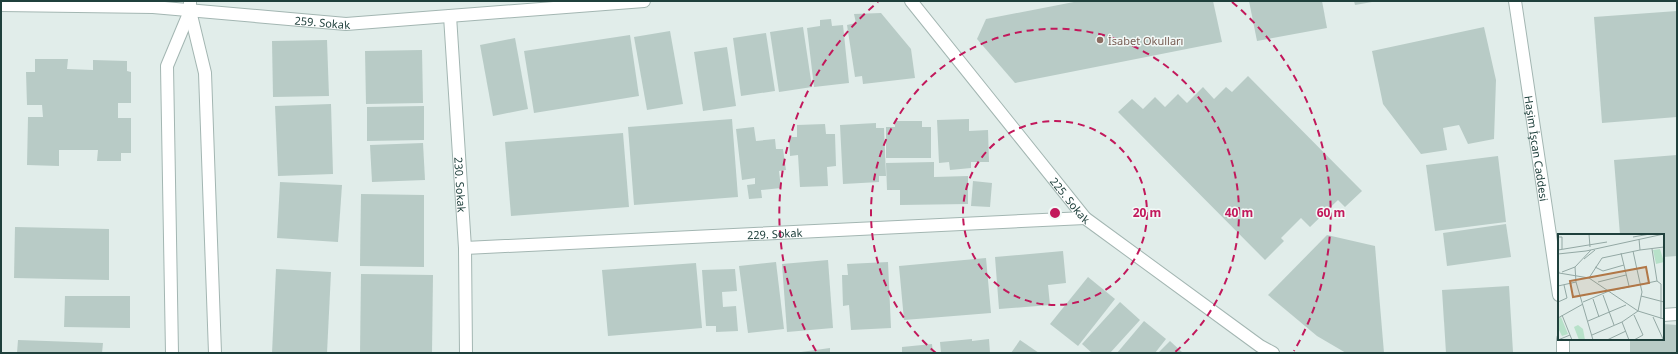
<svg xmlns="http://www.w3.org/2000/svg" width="1678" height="354" font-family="'Noto Sans',sans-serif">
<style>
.building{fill:#b8cbc6}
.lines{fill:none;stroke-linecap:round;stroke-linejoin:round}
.minor-casing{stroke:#a3b6b2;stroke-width:14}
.minor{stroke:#fff;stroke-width:12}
.ring{fill:none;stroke:#c2185b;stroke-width:2;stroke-dasharray:7 5}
.education-dot{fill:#8d6e63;stroke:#f2f9f7;stroke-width:1.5}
.labels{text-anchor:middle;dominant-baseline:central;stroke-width:3;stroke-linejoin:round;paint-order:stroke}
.street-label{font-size:11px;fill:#1f403c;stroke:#f2f9f7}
.education-label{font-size:11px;fill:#785e54;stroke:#f2f9f7;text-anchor:start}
.inset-road{fill:none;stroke:#93a8a4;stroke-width:1}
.view{fill:#b17747;fill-opacity:0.15;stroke:#b17747;stroke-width:2}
.inset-edge{fill:none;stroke:#1f403c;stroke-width:2}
.centre{fill:#c2185b;stroke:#f2f9f7;stroke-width:2}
.ring-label{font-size:12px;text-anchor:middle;font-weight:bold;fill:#c2185b;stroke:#f2f9f7;stroke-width:3;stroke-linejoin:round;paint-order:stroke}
</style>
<rect width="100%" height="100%" fill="#e1edea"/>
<g class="building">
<polygon points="1079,1 1213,1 1222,42 1015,83 977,39 986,19"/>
<polygon points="1249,1 1322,1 1327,28 1257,41"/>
<polygon points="1354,1 1372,1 1372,2 1355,5"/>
<polygon points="1677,11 1677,117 1602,123 1594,17"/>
<polygon points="881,13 911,49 915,78 863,84 862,76 855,77 847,25 856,23 854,14"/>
<polygon points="831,19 832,26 843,25 849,83 814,87 807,28 820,26 820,20"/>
<polygon points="803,27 812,87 779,92 770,32"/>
<polygon points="1484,27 1496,80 1494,139 1468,144 1459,125 1443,128 1447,150 1421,154 1383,104 1372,51"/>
<polygon points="670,31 683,104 647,110 634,37"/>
<polygon points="766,33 775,91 741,96 733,38"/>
<polygon points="630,35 639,96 534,113 524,51"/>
<polygon points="515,38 528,109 493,116 480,45"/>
<polygon points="327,40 329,96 273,97 272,41"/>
<polygon points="727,47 736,106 703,111 694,52"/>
<polygon points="422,50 423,103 366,104 365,51"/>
<polygon points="35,59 68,59 67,69 93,70 93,60 127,61 127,71 131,72 131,103 118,103 118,118 131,118 131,153 121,153 121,161 97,161 98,150 59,150 59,166 27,165 28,117 43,117 42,105 27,105 26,72 35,72"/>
<polygon points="1248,76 1362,191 1345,207 1338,200 1310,227 1301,218 1281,238 1284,241 1265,260 1118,112 1132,99 1143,109 1155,97 1165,107 1178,94 1187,103 1203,87 1214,99 1226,87 1232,92"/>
<polygon points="331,104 333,174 278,176 275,106"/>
<polygon points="424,106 424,140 367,141 367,107"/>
<polygon points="732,119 738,197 634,205 628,127"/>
<polygon points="969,119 969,131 988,130 989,162 971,162 971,168 950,170 949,162 939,163 937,120"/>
<polygon points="895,121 922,121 922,127 931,127 931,158 886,158 886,127 895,127"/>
<polygon points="876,123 876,128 884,128 886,176 879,176 879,182 843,184 840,125"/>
<polygon points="825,124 826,134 835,134 836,166 827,167 828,186 800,187 798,155 790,156 789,137 797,137 797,125"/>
<polygon points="754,127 756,141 775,139 776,149 783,149 786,170 779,171 781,188 761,190 762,198 749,199 747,185 755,184 755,178 742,180 736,129"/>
<polygon points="623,133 629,207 511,216 505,142"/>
<polygon points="423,143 425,180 372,182 370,145"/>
<polygon points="1677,155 1677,256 1663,257 1663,235 1620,235 1614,160"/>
<polygon points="1498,156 1506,222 1435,231 1426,165"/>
<polygon points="934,162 934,177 968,176 968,204 900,205 900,190 887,190 886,163"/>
<polygon points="973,181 992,183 990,207 971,206"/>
<polygon points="280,182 342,185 338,242 277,238"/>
<polygon points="361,194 424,195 424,267 360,266"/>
<polygon points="1506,224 1511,257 1447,266 1443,233"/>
<polygon points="15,227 109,229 109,280 14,278"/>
<polygon points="1327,235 1375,246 1384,353 1346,353 1317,336 1268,295"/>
<polygon points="1063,251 1066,283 1048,285 1050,305 999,309 995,257"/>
<polygon points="986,258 991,313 904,320 899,266"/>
<polygon points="828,260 833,328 787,332 782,264"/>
<polygon points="776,262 784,329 748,333 739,266"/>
<polygon points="888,262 891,328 851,330 849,305 843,306 842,275 848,275 847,264"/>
<polygon points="696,263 702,328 608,336 602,270"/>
<polygon points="276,269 331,272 327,353 272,353"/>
<polygon points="735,269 737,291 722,292 723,307 736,306 738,331 716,332 716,326 706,326 702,270"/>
<polygon points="361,274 433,275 432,353 360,353"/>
<polygon points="1088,277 1115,299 1078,346 1050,324"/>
<polygon points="1509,286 1513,352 1446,353 1442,290"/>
<polygon points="65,296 130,296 130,328 64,327"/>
<polygon points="1120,302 1140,320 1110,353 1092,353 1082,344"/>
<polygon points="1144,321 1166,339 1155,353 1117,353"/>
<polygon points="1663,324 1677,325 1677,353 1630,353 1630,339 1663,339"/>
<polygon points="972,339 972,341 989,339 990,353 941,353 940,342"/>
<polygon points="18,340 103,343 102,353 17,353"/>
<polygon points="1020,340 1039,353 1011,353"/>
<polygon points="1170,341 1183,353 1158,353"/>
<polygon points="932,344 933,353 898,353 902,352 902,347"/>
<polygon points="830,348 830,353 801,353 801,352"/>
</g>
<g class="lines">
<g class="minor-casing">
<g id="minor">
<polyline points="190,1 190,11 205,73 215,353"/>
<path id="s1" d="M911,1L1085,218L1260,346L1273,353"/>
<path id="s2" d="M1515,1L1559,295"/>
<path id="s3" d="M1,5L153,7L346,24L644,1"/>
<path id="s4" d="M450,16L465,248L466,353"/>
<path id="s5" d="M465,248L1085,218"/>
<polyline points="1663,315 1677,314"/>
<polyline points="172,353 167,66 190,11"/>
<polyline points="1563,353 1563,339"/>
</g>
</g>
<use href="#minor" class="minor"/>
</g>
<g class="ring">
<circle cx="1055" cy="213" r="92"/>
<path d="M936 353A184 184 0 1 1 1174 353"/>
<path d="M816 351A276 276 0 0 1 878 2M1232 2A276 276 0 0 1 1294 351"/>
</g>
<circle class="education-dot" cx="1100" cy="40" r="4"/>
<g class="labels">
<g class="street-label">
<text stroke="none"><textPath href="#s3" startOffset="322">259. Sokak</textPath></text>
<text stroke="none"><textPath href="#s2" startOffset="149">Haşim İşcan Caddesi</textPath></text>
<text stroke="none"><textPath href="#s4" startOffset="169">230. Sokak</textPath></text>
<text stroke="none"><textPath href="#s1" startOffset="255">225. Sokak</textPath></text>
<text stroke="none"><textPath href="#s5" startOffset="310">229. Sokak</textPath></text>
</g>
<g class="education-label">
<text x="1108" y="40">İsabet Okulları</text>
</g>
</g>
<g transform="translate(1558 234)">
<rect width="106" height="106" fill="#e1edea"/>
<path d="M102,15L106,28L98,30L95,16ZM3,83L10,100L4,102L0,94V85ZM20,91L25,95L27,106H21L16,93Z" fill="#b7e1c9"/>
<path class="inset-road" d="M31,0L32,13M0,3H4V15M75,3L92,0M81,5L82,16L106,13M94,15L99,47L103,50M0,16L49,8M75,17L78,31M63,19L71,52M0,20L28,17L106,0M26,25L37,16M78,31L84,58L80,77M17,33L18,48L35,106M37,33L45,37L66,31M0,35L1,39L31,44L80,77L106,85M4,38L17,33L33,16M31,44L44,24L82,16M40,48L68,41M103,50V85M0,52L18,48M45,61L56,91M83,62L106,68M35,65L41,83M0,68L9,64L6,51M25,68L51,57L99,47M4,81L14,106M95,83L105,105M0,84L25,70M30,87L68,71M64,88L71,106M34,101L64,88L80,77M0,106L12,101M49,106L68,97M76,106L85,101L76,81"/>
<path class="view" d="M88,33L91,49L15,63L12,47Z"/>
<rect width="106" height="106" class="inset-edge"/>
</g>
<circle cx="1055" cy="213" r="6" class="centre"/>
<g class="ring-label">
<text x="1147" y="217">20 m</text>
<text x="1239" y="217">40 m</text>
<text x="1331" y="217">60 m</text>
</g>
<rect width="1678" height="354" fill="none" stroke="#1f403c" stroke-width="4"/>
</svg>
